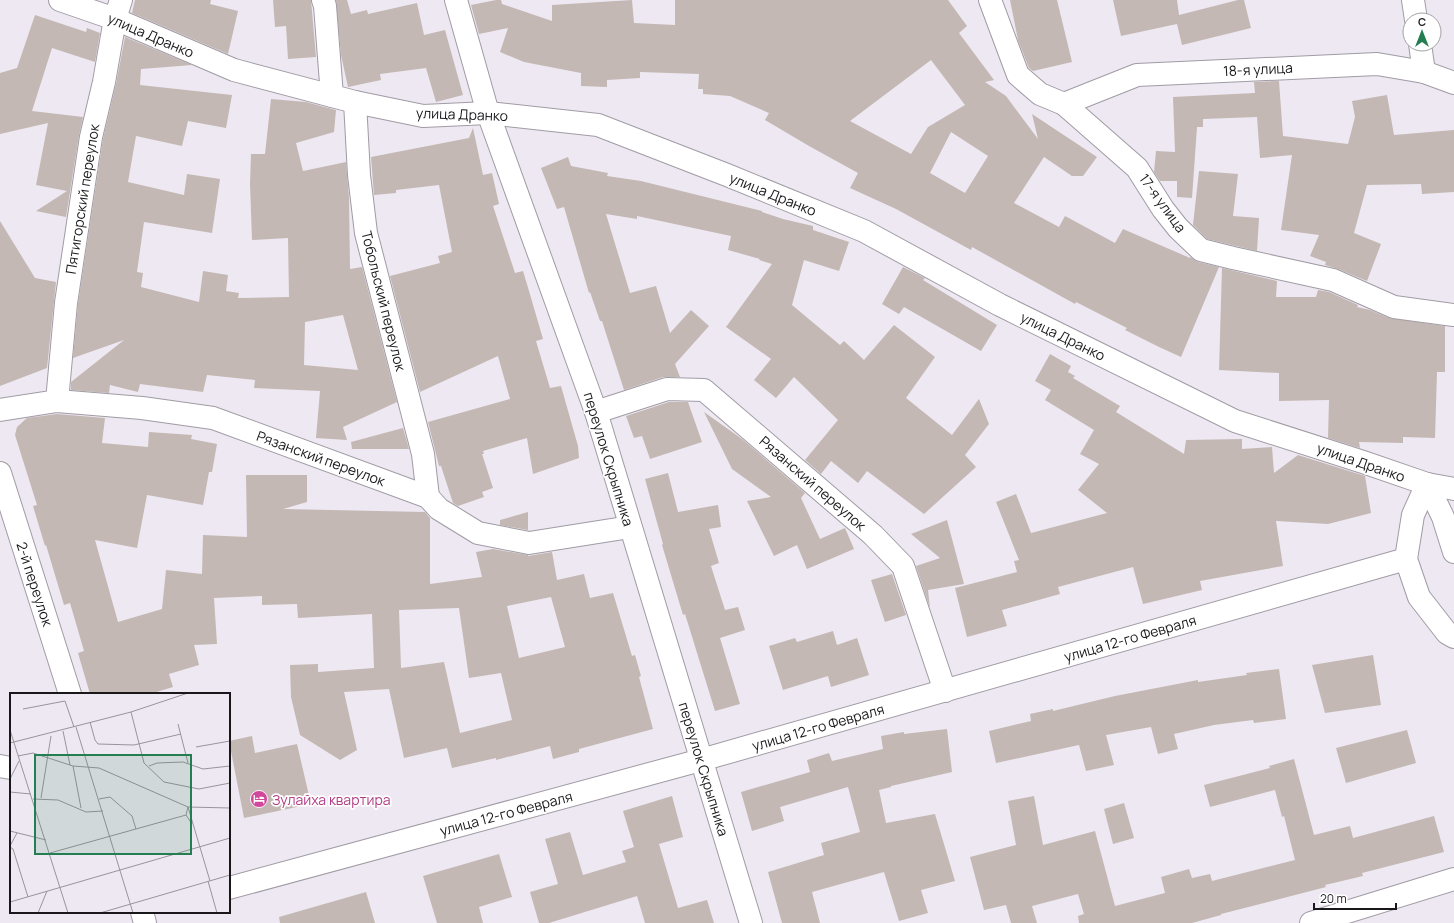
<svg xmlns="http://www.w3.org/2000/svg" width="1454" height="923" font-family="Manrope,sans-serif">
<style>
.building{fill:#c3b8b3;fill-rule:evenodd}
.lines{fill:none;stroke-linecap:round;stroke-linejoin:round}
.minor-casing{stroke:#a09ba4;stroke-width:24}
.minor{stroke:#fff;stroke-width:22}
.labels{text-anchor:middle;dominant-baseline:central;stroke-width:3.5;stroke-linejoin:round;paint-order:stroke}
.street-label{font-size:14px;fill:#19171a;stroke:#fff}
.hotel-label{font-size:14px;fill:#b23c85;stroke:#fff;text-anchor:start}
.inset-road{fill:none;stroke:#99949c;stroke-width:1}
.view{fill:#257d52;fill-opacity:0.15;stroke:#257d52;stroke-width:2}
.inset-edge{fill:none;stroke:#19171a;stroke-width:2}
</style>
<rect width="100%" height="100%" fill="#eee8f2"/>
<g class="building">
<polygon points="135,0 211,0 210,4 238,11 228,54 132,13"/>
<polygon points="273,0 311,0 316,57 288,59 286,26 275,27"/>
<polygon points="336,0 347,0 351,14 367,10 368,14 417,3 424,35 445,30 463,95 436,102 426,68 380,74 381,80 348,87 341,55"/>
<path d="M496,0H501L502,4L552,21V5L632,0L634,23L675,25V0H948L967,26L959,33L994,80L985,82L1006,96L1038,139L1032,114L1097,157L1083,176H1072L1044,157L1014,203L1059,227L1065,216L1115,243L1123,229L1190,258V257L1198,262L1219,267L1181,357L1159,347L1125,330L1127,328L1076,302L1075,304L972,247L971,250L896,209L850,188L858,173L809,146L765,120L769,113L730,96L703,94V89H698L699,74L640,72V78L607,80V87L581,86V73L524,62L500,52L508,28L479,34L471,5ZM931,60L965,105L928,127L911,154L850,121ZM951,132L988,156L965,193L930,173Z"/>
<polygon points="1010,0 1057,0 1072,62 1033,71 1029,68 1018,40"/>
<polygon points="1113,0 1177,0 1179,15 1238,0 1244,0 1251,28 1182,45 1177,24 1121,36"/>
<polygon points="35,15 86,32 87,28 100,33 95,62 52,48 32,111 83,117 79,135 66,217 36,211 67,191 36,185 48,123 0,134 0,73 17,68"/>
<path d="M125,37L192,65L141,69L140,85L232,95L226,128L188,121L182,146L136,136L128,182L184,195L187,174L220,179L212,233L144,222L137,272L143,273L141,287L199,302L203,271L228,275L226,291L239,293L238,298L289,297L288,238L252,240L250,184L251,154H265L271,99L306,102L336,110L334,132L296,143L303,171L346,162L349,198L350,269L362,267L397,402L343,427L347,440L316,438L320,391L254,388L255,380L207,375L203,392L140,384L138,392L110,385L109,393L71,390V382L124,340L73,358L78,304L103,139L116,84ZM343,315L358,370L304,365L305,322Z"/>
<polygon points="1279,81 1283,136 1348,144 1355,117 1352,101 1387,95 1394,135 1454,130 1454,192 1422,194 1421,184 1367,185 1354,233 1381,244 1367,281 1338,269 1325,265 1326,262 1310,256 1319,235 1281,230 1292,155 1260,158 1257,117 1203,119 1203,127 1197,127 1192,198 1177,197 1177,181 1160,181 1154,172 1156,151 1175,152 1173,97 1255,93 1254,82"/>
<polygon points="473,128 483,175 492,173 499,204 493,206 515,273 523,271 529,291 543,339 536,341 550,388 561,386 578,446 579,458 533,474 527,438 483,451 484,454 482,454 493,488 482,492 484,497 458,506 453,503 441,466 439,466 428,422 510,399 498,356 420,392 390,276 440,263 438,256 452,252 439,185 396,190 396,193 374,195 371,157 469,138"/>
<polygon points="568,157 571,166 608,173 607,176 641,181 762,211 762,212 783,219 813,226 813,230 849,242 839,271 804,260 792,305 840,345 844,341 864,360 894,325 935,357 906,398 952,435 979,399 989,424 965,455 976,467 924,514 867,471 858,483 831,461 821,474 805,460 838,420 794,377 776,398 754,380 771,359 726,327 772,264 759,260 760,259 728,250 731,236 637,216 637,219 606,214 630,293 656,286 670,333 691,310 709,326 675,364 680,377 663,377 624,390 602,321 600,321 590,292 589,293 564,207 557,209 541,168"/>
<polygon points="1199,171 1238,174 1233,216 1259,218 1257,251 1207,239 1193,225"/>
<polygon points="0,221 35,278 56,282 47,368 0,386"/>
<polygon points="903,267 925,278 923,280 997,325 981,351 904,307 899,314 882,304"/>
<polygon points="1222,268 1277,281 1276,297 1316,297 1318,290 1329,292 1358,305 1357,307 1370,310 1389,318 1445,326 1445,372 1437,372 1435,438 1403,437 1403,443 1359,442 1360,448 1328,438 1329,400 1279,401 1279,373 1219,370"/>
<polygon points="1050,354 1071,366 1068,372 1075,376 1073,378 1120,406 1116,412 1184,454 1186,440 1242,439 1242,449 1272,447 1274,473 1298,455 1365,476 1371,513 1328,524 1276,521 1283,566 1200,581 1202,590 1143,604 1133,567 1058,587 1060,594 1002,610 1007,626 967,637 955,588 1017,572 1014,561 1019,560 996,502 1016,494 1031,533 1107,513 1078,490 1099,464 1080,454 1094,430 1045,400 1051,390 1035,381"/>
<polygon points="669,402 688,402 702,442 650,459 642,436 634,438 626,416"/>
<polygon points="704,412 742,439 805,493 801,498 820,539 845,528 854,549 807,569 797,545 774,556 747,501 771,497 732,469"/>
<path d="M57,414L105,418L102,443L148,447L149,432L192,435L191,439L217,444L212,472H209L203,505L147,495L137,548L95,540L118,622L162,609L166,570L202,574L203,535L247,537L246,475H307V502L283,509L425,512L430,518V584L482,577L476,552L493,549L528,555V556L552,552L557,580L584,574L590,598L613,593L632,656L635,655L641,676L639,677L653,729L579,749V752L553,759L550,746L496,760V758L452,768L447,748L404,758L389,689L344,692L357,750L340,760L300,735L291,697L290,665L318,664V672L374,668L372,614L298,618L297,604L262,605V596L214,598L217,644L194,645L199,665L169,674L173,687L150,694H90L78,653L84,651L70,603L64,605L46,545L45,546L33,506L37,505L15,435L17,427L27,418ZM551,597L565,647L519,658L507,606ZM459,608L469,678L501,673L512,720L460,733L444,662L401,668L399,610Z"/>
<polygon points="403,428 409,449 352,449 351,442"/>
<polygon points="668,473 678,512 718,505 721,527 709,529 719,563 711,566 725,610 738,607 745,630 720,638 740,704 715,711 685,614 683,615 662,545 663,544 645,479"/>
<polygon points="528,512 528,530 500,525 500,520"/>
<polygon points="947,520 964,584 928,590 930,608 916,566 940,558 911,534"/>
<polygon points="892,574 906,615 885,622 871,580"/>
<polygon points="833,631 837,645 857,638 869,675 831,687 828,676 783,690 769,646 795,638 797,642"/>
<polygon points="1373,655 1381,705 1325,713 1312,665"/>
<polygon points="1279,669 1286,719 1254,723 1253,720 1214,725 1174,734 1178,749 1158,754 1151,727 1106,735 1114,765 1086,771 1079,745 996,763 989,731 1031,721 1030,714 1053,709 1053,711 1115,696 1198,680 1198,682 1247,675 1246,673"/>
<polygon points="947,729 952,772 891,786 891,787 879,790 886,823 935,814 955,881 921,890 928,913 899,921 884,872 812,892 820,923 782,923 768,872 824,855 821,843 860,832 848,787 780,807 784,821 752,831 741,792 810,772 807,760 829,753 832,761 883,749 881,736 904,732 904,734"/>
<polygon points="1407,730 1416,763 1346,783 1336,748"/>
<polygon points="252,736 255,753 297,744 311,804 244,818 229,741"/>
<polygon points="1294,759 1314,835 1350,826 1353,838 1434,816 1444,852 1362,873 1363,876 1325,885 1326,887 1221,914 1221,915 1192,923 1079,923 1078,916 1084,914 1078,894 1032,906 1037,923 1011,923 1006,905 984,910 970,857 1016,845 1008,801 1034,796 1043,845 1095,831 1115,906 1165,893 1161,877 1189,869 1192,878 1210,874 1212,881 1295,860 1284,816 1282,817 1275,790 1210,807 1204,785 1270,768 1269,766"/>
<polygon points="672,796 683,837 659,844 678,908 707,900 714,923 645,923 637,896 549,923 539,923 530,892 558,884 545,839 570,832 583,875 626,862 622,851 634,847 623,811"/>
<polygon points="1124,803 1134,838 1113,844 1104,809"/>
<polygon points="499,854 512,897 479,907 483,923 437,923 423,876"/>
<polygon points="366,892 375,923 280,923 279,917"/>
</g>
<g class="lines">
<g class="minor-casing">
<g id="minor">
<polyline points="60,0 115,19 234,70 355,102 423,116 488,113 598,125 727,175 864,231 1000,305 1235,421 1363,462 1427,484 1454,489"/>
<polyline points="323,0 325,6 332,96"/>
<polyline points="456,0 488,113 596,412 751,923"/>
<polyline points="990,0 1018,75 1040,94 1064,104 1137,168 1163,209 1178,228 1201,250 1233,258 1333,280 1394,307 1454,315"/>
<polyline points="1413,0 1416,20"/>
<polyline points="1420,44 1424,72"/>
<polyline points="355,102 359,175 366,233 423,454 428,497"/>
<polyline points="1064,104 1137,75 1377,64 1424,72 1454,83"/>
<polyline points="57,401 66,303 91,137 104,82 115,19 121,0"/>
<polyline points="0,410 57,401 142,408 213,418 428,497 439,509 478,533 529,543 630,527"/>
<polyline points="596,412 667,389 704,390 873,535 903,566 945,691"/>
<polyline points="0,473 70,694"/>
<polyline points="1427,484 1413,515 1406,559 1419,597 1447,633 1454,637"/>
<polyline points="1427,484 1443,517 1454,552"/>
<polyline points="0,766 11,768"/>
<polyline points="229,888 701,760 1406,559"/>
<polyline points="142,912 145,923"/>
<polyline points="1311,923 1454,879"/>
</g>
</g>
<use href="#minor" class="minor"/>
</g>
<defs>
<g id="hotel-disc" transform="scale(0.9)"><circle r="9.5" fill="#d1479c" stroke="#fff"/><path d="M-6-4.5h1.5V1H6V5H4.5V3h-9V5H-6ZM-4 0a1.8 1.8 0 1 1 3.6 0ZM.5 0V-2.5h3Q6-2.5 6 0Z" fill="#fff"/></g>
</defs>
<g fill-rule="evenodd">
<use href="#hotel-disc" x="259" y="799"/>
</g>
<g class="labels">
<g class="street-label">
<text transform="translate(151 35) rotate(23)">улица Дранко</text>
<text transform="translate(1258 69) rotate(-3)">18-я улица</text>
<text transform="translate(462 114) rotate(2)">улица Дранко</text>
<text transform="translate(773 194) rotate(22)">улица Дранко</text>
<text transform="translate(82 199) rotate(-81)">Пятигорский переулок</text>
<text transform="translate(1163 203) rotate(54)">17-я улица</text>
<text transform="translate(384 301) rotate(76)">Тобольский переулок</text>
<text transform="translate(1063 336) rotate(26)">улица Дранко</text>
<text transform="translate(321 458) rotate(20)">Рязанский переулок</text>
<text transform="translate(609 459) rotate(73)">переулок Скрыпника</text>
<text transform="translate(1361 462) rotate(19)">улица Дранко</text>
<text transform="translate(813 483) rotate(41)">Рязанский переулок</text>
<text transform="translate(35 584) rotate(72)">2-й переулок</text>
<text transform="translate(1130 638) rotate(-16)">улица 12-го Февраля</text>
<text transform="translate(818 727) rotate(-16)">улица 12-го Февраля</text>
<text transform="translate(704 769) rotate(73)">переулок Скрыпника</text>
<text transform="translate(506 813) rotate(-15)">улица 12-го Февраля</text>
</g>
<g class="hotel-label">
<text x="272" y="799">Зулайха квартира</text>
</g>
</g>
<g transform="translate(10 693)">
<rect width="220" height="220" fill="#eee8f2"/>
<path class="inset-road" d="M13,16L55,8L64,34M121,19L134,70L154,89L189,96L220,90M80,29L85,47L88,51L124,52L171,41M168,31L178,70M66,34L123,220M0,37L58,220M53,38L60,72M0,50L121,19L178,0M186,54L220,48M8,63L23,60L63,73L89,75L178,114L220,115M63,73L71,115M139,73L147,70L173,69L193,76L220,73M0,86L9,68M0,99L21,101M31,105L41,43M23,106L48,107L76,119L93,118M89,106L100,104L122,123L126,136M178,114L200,188M178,114L176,122L182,131M0,138L36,147M0,153L7,140M0,154L3,156L18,204M40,160L176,122M198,188L207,220M0,209L220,145M28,220L37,198M90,220L220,182"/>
<path class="view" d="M25,62H181V161H25Z"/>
<rect width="220" height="220" class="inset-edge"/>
</g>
<g transform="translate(1422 32)"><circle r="19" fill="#ffffff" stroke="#a3a2a3"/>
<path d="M0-3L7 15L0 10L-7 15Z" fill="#257d52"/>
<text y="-6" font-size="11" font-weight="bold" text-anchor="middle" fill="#19171a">С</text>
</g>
<path d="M1314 903v6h82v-6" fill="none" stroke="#19171a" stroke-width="2"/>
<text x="1320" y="903" font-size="12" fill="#19171a" stroke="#ffffff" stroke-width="3" paint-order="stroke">20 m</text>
</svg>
